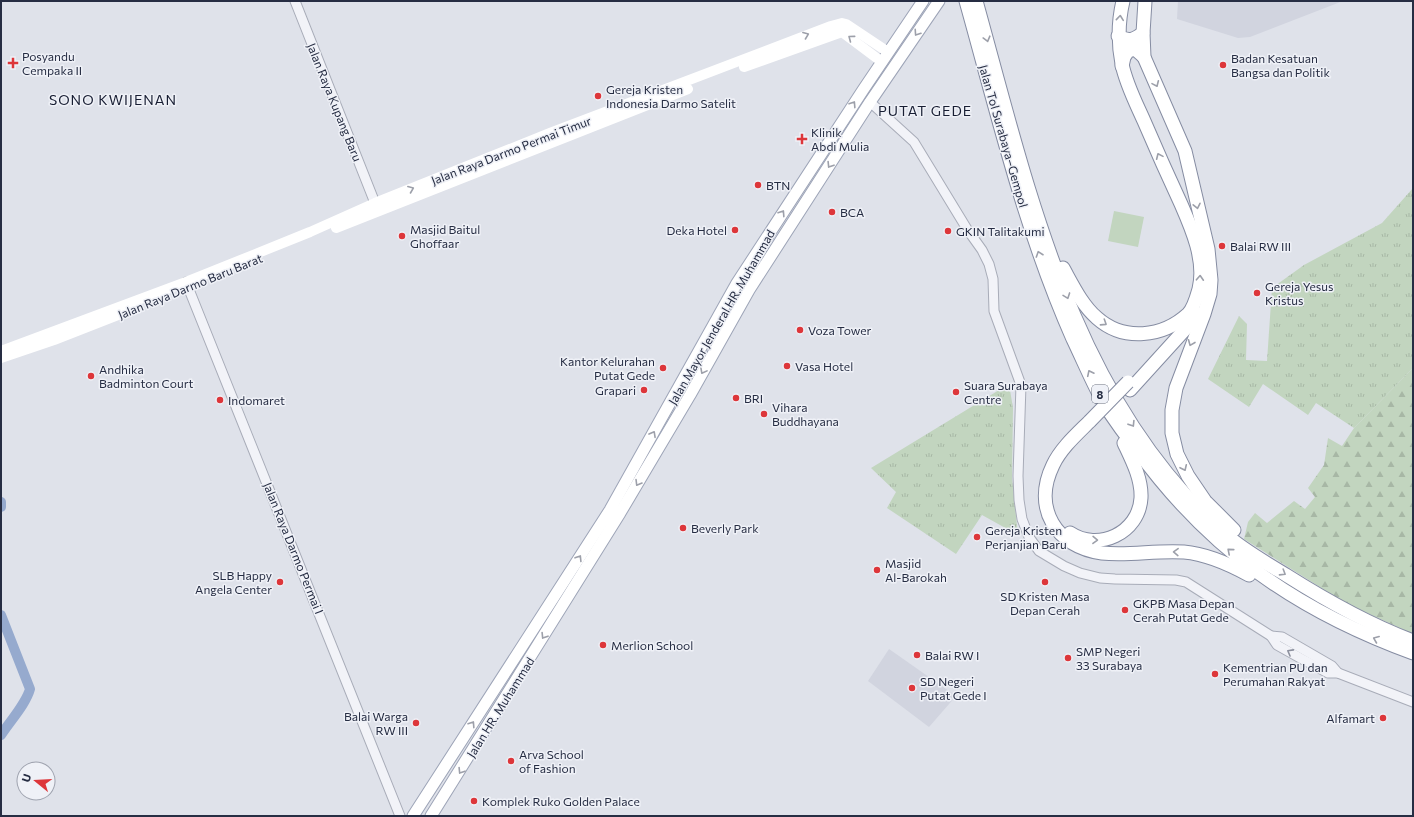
<svg xmlns="http://www.w3.org/2000/svg" width="1414" height="817" font-family="Commissioner,sans-serif">
<style>
.built{fill:#d1d4df}
.grass{fill:url(#grass-tufts)}
.forest{fill:url(#forest-firs)}
.green{fill:#c2d5bf}
.lines{fill:none;stroke-linecap:round;stroke-linejoin:round}
.river{stroke:#96aace;stroke-width:10}
.tertiary-casing{stroke:#a8acb8;stroke-width:11}
.primary-casing{stroke:#9da4b7;stroke-width:13}
.motorway-casing{stroke:#858ca2;stroke-width:15}
.tertiary{stroke:#f2f3f8;stroke-width:9}
.secondary{stroke:#fff;stroke-width:10}
.primary{stroke:#fff;stroke-width:11}
.motorway{stroke:#fff;stroke-width:13}
.motorway-bridge-casing{stroke:#858ca2;stroke-width:15;stroke-linecap:butt}
.motorway-bridge{stroke:#fff;stroke-width:13}
.oneway{stroke:#9da0aa}
.oneway2{stroke:#8c909e}
.poi-dot{fill:#dd363a;stroke:#eff1f7;stroke-width:1.5}
.labels{text-anchor:middle;dominant-baseline:central;stroke-width:3;stroke-linejoin:round;paint-order:stroke}
.shield{fill:#eff1f7;stroke:#626879;stroke-width:1}
.shield-label{font-size:11px;font-weight:bold;fill:#262d43}
.poi-label{font-size:12px;fill:#262d43;stroke:#eff1f7;text-anchor:start}
.street-label{font-size:12px;fill:#262d43;stroke:#eff1f7}
.quarter-label{font-size:14px;letter-spacing:1px;fill:#181e33;stroke:#eff1f7}
</style>
<defs>
<pattern id="grass-tufts" width="24" height="20" patternUnits="userSpaceOnUse"><rect width="24" height="20" fill="#c2d5bf"/><path d="M3 7l-1-3M5 7V3M7 7l1-3M15 17l-1-3M17 17v-4M19 17l1-3" fill="none" stroke="#a7b7a5"/></pattern>
<pattern id="forest-firs" width="22" height="20" patternUnits="userSpaceOnUse"><rect width="22" height="20" fill="#c2d5bf"/><path d="M5 1l3.5 6h-7zM16 11l3.5 6h-7z" fill="#a7b7a5"/></pattern>
</defs>
<rect width="100%" height="100%" fill="#dfe2ea"/>
<g class="built">
<polygon points="1178,1 1343,1 1250,37 1238,38 1177,19"/>
<polygon points="889,649 956,696 929,727 868,681"/>
</g>
<g class="grass">
<polygon points="1413,188 1413,368 1354,428 1316,403 1308,415 1263,384 1249,407 1208,379 1239,316 1247,324 1246,360 1267,361 1272,288 1304,265 1382,223"/>
<polygon points="1009,384 1013,408 1012,478 1018,535 982,515 956,554 887,508 896,492 871,468"/>
</g>
<polygon class="forest" points="1413,368 1413,634 1345,603 1244,539 1248,522 1255,513 1267,523 1294,501 1305,509 1315,497 1308,488 1324,465 1328,438 1342,446 1354,428"/>
<polygon class="green" points="1114,211 1144,217 1138,247 1108,241"/>
<g class="lines">
<g class="river">
<polyline points="1,502 1,507"/>
<path d="M1,615L30,689C26,704 10,721 1,735"/>
</g>
<g class="tertiary-casing">
<g id="tertiary">
<polyline points="295,1 375,203"/>
<polyline points="870,102 914,142 967,229 982,250 989,264 993,279 994,311 1021,385 1018,476 1019,500 1022,519 1029,537 1039,551 1064,566 1080,573 1100,578 1115,579 1176,580 1186,582 1271,636 1277,645 1302,659 1328,673 1338,673 1413,702"/>
<polyline points="186,282 400,816"/>
<polyline points="1271,636 1282,637 1332,666 1338,673"/>
</g>
</g>
<g class="primary-casing">
<g id="primary">
<polyline points="413,816 610,510 737,283 863,90 923,1"/>
<polyline points="431,816 620,513 690,395 749,290 870,102 939,1"/>
</g>
</g>
<g class="motorway-casing">
<g id="motorway">
<path d="M966,1C998,115 1025,231 1073,339C1084,362 1094,386 1106,407C1116,422 1127,437 1138,451C1211,551 1298,611 1413,653"/>
<path d="M976,1C1028,188 1072,400 1225,534C1243,550 1266,563 1286,575C1327,601 1368,624 1413,641"/>
<polyline points="1145,1 1143,33 1144,57 1185,151 1208,249 1211,280 1210,294 1204,314 1176,388 1172,410 1172,433 1177,454 1188,476 1205,501 1234,530"/>
<path d="M1118,36C1129,42 1134,40 1143,33"/>
<polyline points="1122,66 1124,57 1128,51 1135,49 1144,57"/>
<path d="M1063,268C1073,286 1082,305 1097,318C1124,342 1163,337 1188,314C1194,308 1197,296 1199,289C1206,261 1192,229 1181,204C1168,176 1156,149 1144,121C1136,103 1126,84 1122,64C1118,43 1118,22 1123,1"/>
<polyline points="1130,390 1199,314"/>
<path d="M1090,421C1077,434 1061,448 1053,465C1032,508 1056,547 1102,553C1129,556 1156,550 1184,552C1207,554 1229,564 1249,575"/>
<path d="M1070,533C1098,552 1139,533 1141,498C1142,479 1132,460 1124,443"/>
</g>
</g>
<use href="#tertiary" class="tertiary"/>
<g class="secondary">
<polyline points="744,67 842,32 882,62"/>
<polyline points="336,228 688,89"/>
<polyline points="1,351 186,282 310,232 375,203 550,133 831,26 842,23 846,24 888,52"/>
<polyline points="1,358 54,340 123,313"/>
</g>
<use href="#primary" class="primary"/>
<use href="#motorway" class="motorway"/>
<g class="motorway-bridge-casing">
<polyline id="motorway-bridge" points="1090,421 1128,382"/>
</g>
<use href="#motorway-bridge" class="motorway-bridge"/>
</g>
<defs><path id="oneway-chevron" d="M-2-3.5L2.5 0L-2 3.5" fill="none" stroke-width="1.6" stroke-linecap="round" stroke-linejoin="round"/></defs>
<g class="oneway">
<use href="#oneway-chevron" transform="translate(1120 18) rotate(-84)"/>
<use href="#oneway-chevron" transform="translate(917 33) rotate(124)"/>
<use href="#oneway-chevron" transform="translate(806 35) rotate(-21)"/>
<use href="#oneway-chevron" transform="translate(851 38) rotate(-143)"/>
<use href="#oneway-chevron" transform="translate(987 39) rotate(75)"/>
<use href="#oneway-chevron" transform="translate(1156 84) rotate(66)"/>
<use href="#oneway-chevron" transform="translate(853 104) rotate(-57)"/>
<use href="#oneway-chevron" transform="translate(1159 156) rotate(-114)"/>
<use href="#oneway-chevron" transform="translate(830 165) rotate(122)"/>
<use href="#oneway-chevron" transform="translate(411 189) rotate(-22)"/>
<use href="#oneway-chevron" transform="translate(1197 206) rotate(78)"/>
<use href="#oneway-chevron" transform="translate(782 213) rotate(-57)"/>
<use href="#oneway-chevron" transform="translate(1039 254) rotate(-109)"/>
<use href="#oneway-chevron" transform="translate(1200 278) rotate(-87)"/>
<use href="#oneway-chevron" transform="translate(1067 296) rotate(70)"/>
<use href="#oneway-chevron" transform="translate(1104 323) rotate(33)"/>
<use href="#oneway-chevron" transform="translate(1191 343) rotate(112)"/>
<use href="#oneway-chevron" transform="translate(703 371) rotate(118)"/>
<use href="#oneway-chevron" transform="translate(1090 373) rotate(-116)"/>
<use href="#oneway-chevron" transform="translate(1132 424) rotate(58)"/>
<use href="#oneway-chevron" transform="translate(653 434) rotate(-61)"/>
<use href="#oneway-chevron" transform="translate(1184 468) rotate(65)"/>
<use href="#oneway-chevron" transform="translate(638 483) rotate(121)"/>
<use href="#oneway-chevron" transform="translate(1095 540) rotate(1)"/>
<use href="#oneway-chevron" transform="translate(1230 551) rotate(-139)"/>
<use href="#oneway-chevron" transform="translate(1176 552) rotate(-178)"/>
<use href="#oneway-chevron" transform="translate(579 558) rotate(-58)"/>
<use href="#oneway-chevron" transform="translate(1283 573) rotate(32)"/>
<use href="#oneway-chevron" transform="translate(544 636) rotate(122)"/>
<use href="#oneway-chevron" transform="translate(1376 639) rotate(-158)"/>
<use href="#oneway-chevron" transform="translate(472 724) rotate(-57)"/>
<use href="#oneway-chevron" transform="translate(461 771) rotate(122)"/>
</g>
<use class="oneway2" href="#oneway-chevron" transform="translate(1290 652) rotate(-151)"/>
<g class="poi-dot">
<path d="M11 57h4v4h4v4h-4v4h-4v-4h-4v-4h4z"/>
<circle cx="1223" cy="65" r="4"/>
<circle cx="598" cy="96" r="4"/>
<path d="M800 133h4v4h4v4h-4v4h-4v-4h-4v-4h4z"/>
<circle cx="758" cy="185" r="4"/>
<circle cx="832" cy="212" r="4"/>
<circle cx="735" cy="230" r="4"/>
<circle cx="948" cy="231" r="4"/>
<circle cx="402" cy="236" r="4"/>
<circle cx="1222" cy="246" r="4"/>
<circle cx="1257" cy="293" r="4"/>
<circle cx="800" cy="330" r="4"/>
<circle cx="787" cy="366" r="4"/>
<circle cx="663" cy="368" r="4"/>
<circle cx="91" cy="376" r="4"/>
<circle cx="644" cy="390" r="4"/>
<circle cx="956" cy="392" r="4"/>
<circle cx="736" cy="398" r="4"/>
<circle cx="220" cy="400" r="4"/>
<circle cx="764" cy="414" r="4"/>
<circle cx="683" cy="528" r="4"/>
<circle cx="977" cy="537" r="4"/>
<circle cx="877" cy="570" r="4"/>
<circle cx="280" cy="582" r="4"/>
<circle cx="1045" cy="582" r="4"/>
<circle cx="1125" cy="610" r="4"/>
<circle cx="603" cy="645" r="4"/>
<circle cx="917" cy="655" r="4"/>
<circle cx="1068" cy="658" r="4"/>
<circle cx="1215" cy="674" r="4"/>
<circle cx="912" cy="688" r="4"/>
<circle cx="1383" cy="718" r="4"/>
<circle cx="416" cy="723" r="4"/>
<circle cx="511" cy="761" r="4"/>
<circle cx="474" cy="801" r="4"/>
</g>
<g class="labels">
<rect class="shield" x="1092" y="385" width="16" height="18" rx="3"/>
<g class="shield-label">
<text x="1100" y="394">8</text>
</g>
<g class="poi-label">
<text x="22" y="56">Posyandu<tspan x="22" dy="14">Cempaka II</tspan></text>
<text x="1231" y="58">Badan Kesatuan<tspan x="1231" dy="14">Bangsa dan Politik</tspan></text>
<text x="606" y="89">Gereja Kristen<tspan x="606" dy="14">Indonesia Darmo Satelit</tspan></text>
<text x="811" y="132">Klinik<tspan x="811" dy="14">Abdi Mulia</tspan></text>
<text x="766" y="185">BTN</text>
<text x="840" y="212">BCA</text>
<text x="410" y="229">Masjid Baitul<tspan x="410" dy="14">Ghoffaar</tspan></text>
<text x="727" y="230" text-anchor="end">Deka Hotel</text>
<text x="956" y="231">GKIN Talitakumi</text>
<text x="1230" y="246">Balai RW III</text>
<text x="1265" y="286">Gereja Yesus<tspan x="1265" dy="14">Kristus</tspan></text>
<text x="808" y="330">Voza Tower</text>
<text x="655" y="361" text-anchor="end">Kantor Kelurahan<tspan x="655" dy="14">Putat Gede</tspan></text>
<text x="795" y="366">Vasa Hotel</text>
<text x="99" y="369">Andhika<tspan x="99" dy="14">Badminton Court</tspan></text>
<text x="964" y="385">Suara Surabaya<tspan x="964" dy="14">Centre</tspan></text>
<text x="636" y="390" text-anchor="end">Grapari</text>
<text x="744" y="398">BRI</text>
<text x="228" y="400">Indomaret</text>
<text x="772" y="407">Vihara<tspan x="772" dy="14">Buddhayana</tspan></text>
<text x="691" y="528">Beverly Park</text>
<text x="985" y="530">Gereja Kristen<tspan x="985" dy="14">Perjanjian Baru</tspan></text>
<text x="885" y="563">Masjid<tspan x="885" dy="14">Al-Barokah</tspan></text>
<text x="272" y="575" text-anchor="end">SLB Happy<tspan x="272" dy="14">Angela Center</tspan></text>
<text x="1045" y="596" text-anchor="middle">SD Kristen Masa<tspan x="1045" dy="14">Depan Cerah</tspan></text>
<text x="1133" y="603">GKPB Masa Depan<tspan x="1133" dy="14">Cerah Putat Gede</tspan></text>
<text x="611" y="645">Merlion School</text>
<text x="1076" y="651">SMP Negeri<tspan x="1076" dy="14">33 Surabaya</tspan></text>
<text x="925" y="655">Balai RW I</text>
<text x="1223" y="667">Kementrian PU dan<tspan x="1223" dy="14">Perumahan Rakyat</tspan></text>
<text x="920" y="681">SD Negeri<tspan x="920" dy="14">Putat Gede I</tspan></text>
<text x="408" y="716" text-anchor="end">Balai Warga<tspan x="408" dy="14">RW III</tspan></text>
<text x="1375" y="718" text-anchor="end">Alfamart</text>
<text x="519" y="754">Arva School<tspan x="519" dy="14">of Fashion</tspan></text>
<text x="482" y="801">Komplek Ruko Golden Palace</text>
</g>
<g class="street-label">
<text transform="translate(335 102) rotate(68)">Jalan Raya Kupang Baru</text>
<text transform="translate(1004 136) rotate(74)">Jalan Tol Surabaya–Gempol</text>
<text transform="translate(511 150) rotate(-21)">Jalan Raya Darmo Permai Timur</text>
<text transform="translate(190 286) rotate(-22)">Jalan Raya Darmo Baru Barat</text>
<text transform="translate(721 317) rotate(-60)">Jalan Mayor Jenderal HR. Muhammad</text>
<text transform="translate(294 548) rotate(68)">Jalan Raya Darmo Permai I</text>
<text transform="translate(500 707) rotate(-58)">Jalan HR. Muhammad</text>
</g>
<g class="quarter-label">
<text x="113" y="99">SONO KWIJENAN</text>
<text x="925" y="110">PUTAT GEDE</text>
</g>
</g>
<rect width="1414" height="817" fill="none" stroke="#262d43" stroke-width="4"/>
<g transform="translate(36 781) rotate(288)"><circle r="19" fill="#eff1f7" stroke="#9fa3af"/>
<path d="M0-3L7 15L0 10L-7 15Z" fill="#dd363a"/>
<text y="-6" font-size="11" font-weight="bold" text-anchor="middle" fill="#262d43">U</text>
</g>
</svg>
